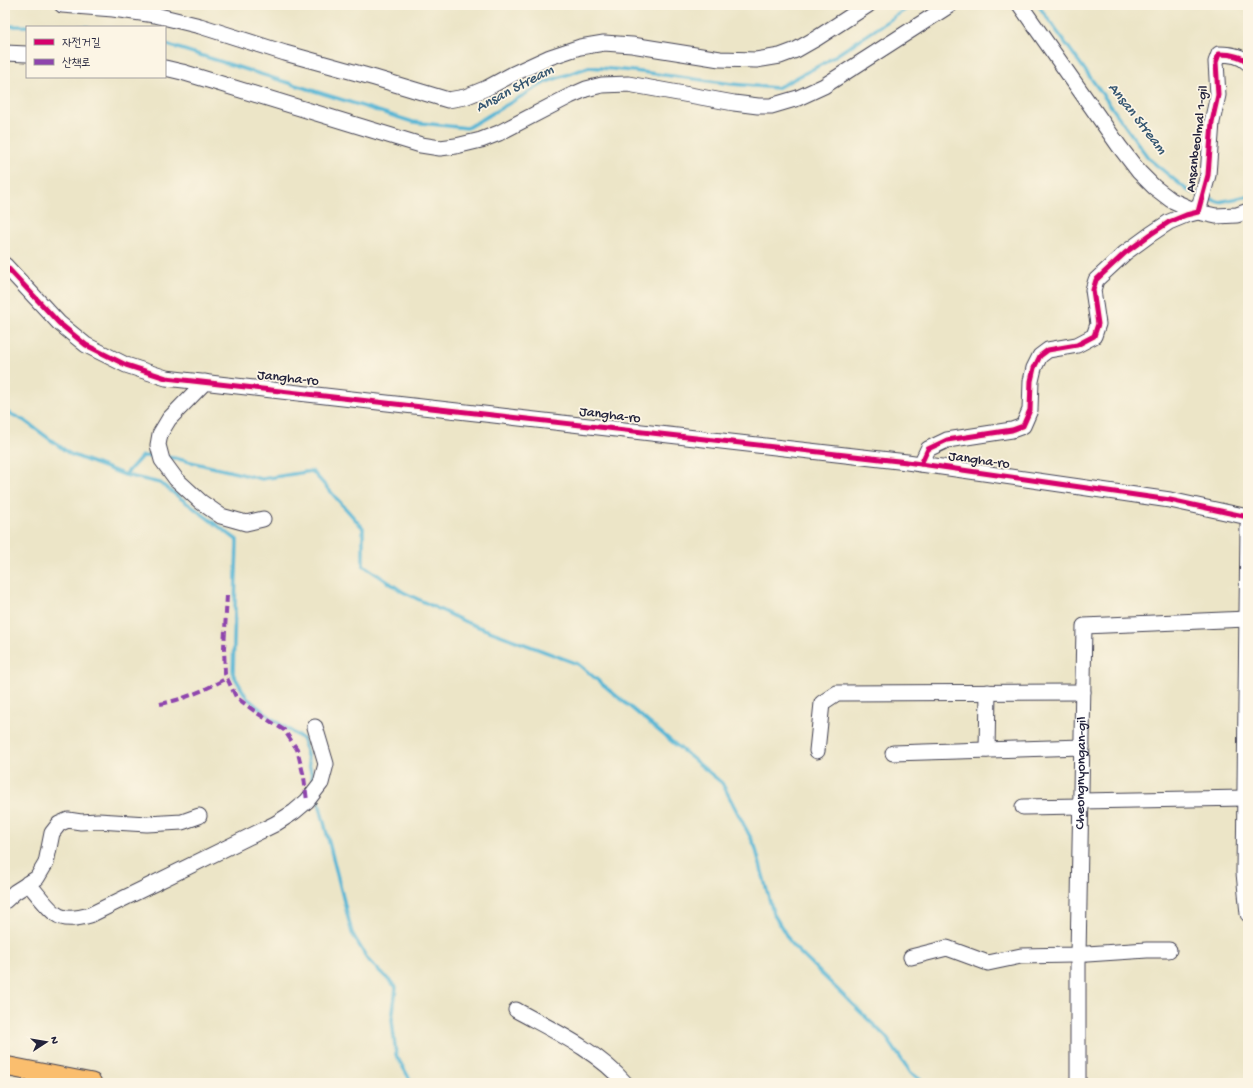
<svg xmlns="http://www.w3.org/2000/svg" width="1253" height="1088" font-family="'Gochi Hand','Poor Story',sans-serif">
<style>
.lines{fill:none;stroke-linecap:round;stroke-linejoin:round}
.stream{stroke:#57b6d5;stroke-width:3.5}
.minor-casing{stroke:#403f50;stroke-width:17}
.major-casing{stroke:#403f50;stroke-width:21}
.minor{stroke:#fff;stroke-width:15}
.major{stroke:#fabe6e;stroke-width:19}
.quiet{stroke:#8e44ad;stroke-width:4;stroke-dasharray:8 4;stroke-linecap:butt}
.cycleway-casing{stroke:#fcf5e5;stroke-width:8}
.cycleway{stroke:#d6006c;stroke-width:5}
.labels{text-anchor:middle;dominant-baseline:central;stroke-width:3.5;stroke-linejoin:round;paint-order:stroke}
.street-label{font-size:14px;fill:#22223b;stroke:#fcf5e5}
.water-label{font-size:15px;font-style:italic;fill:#355671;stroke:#fcf5e5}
</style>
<rect width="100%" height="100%" fill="#fcf5e5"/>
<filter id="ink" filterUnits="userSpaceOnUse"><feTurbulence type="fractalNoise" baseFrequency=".025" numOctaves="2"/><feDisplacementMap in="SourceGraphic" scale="8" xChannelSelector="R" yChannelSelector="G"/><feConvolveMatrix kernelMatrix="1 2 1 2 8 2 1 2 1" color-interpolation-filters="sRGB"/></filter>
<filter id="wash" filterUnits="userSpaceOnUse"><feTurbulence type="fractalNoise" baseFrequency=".012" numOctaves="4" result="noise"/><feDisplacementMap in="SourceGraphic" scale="16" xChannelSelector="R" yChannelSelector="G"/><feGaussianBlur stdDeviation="0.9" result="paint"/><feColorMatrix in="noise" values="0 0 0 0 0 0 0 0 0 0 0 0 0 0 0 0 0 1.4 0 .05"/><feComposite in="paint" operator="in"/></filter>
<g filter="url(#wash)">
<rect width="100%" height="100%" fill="#ece5c7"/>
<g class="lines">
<g class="stream">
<polyline points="1038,5 1149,159 1187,190 1199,194"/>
<polyline points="5,26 88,27"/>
<polyline points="165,44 413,122 467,128 546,82 589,67 634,71 732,84 777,88 826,62 912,5"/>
<polyline points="1206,197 1219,202 1248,196"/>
<polyline points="5,411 25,421 70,454 125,475 160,483 237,540 233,674 247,698 274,720 303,739 314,784"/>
<polyline points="165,457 174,458 262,479 312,471 363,528 363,565 403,592 468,623 578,664 722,783 755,846 773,913 792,945 886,1037 911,1073 925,1083"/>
<polyline points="125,475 142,456 157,457"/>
<polyline points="317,795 352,933 368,960 396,987 392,1020 396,1055 412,1083"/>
</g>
</g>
</g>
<g filter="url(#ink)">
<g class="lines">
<g class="minor-casing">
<g id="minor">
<polyline points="62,5 113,9 155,15 200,26 285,53 375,78 448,100 465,97 487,88 513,74 550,57 580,47 604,43 632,45 720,59 756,60 780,56 796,50 817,38 868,5"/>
<polyline points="1020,5 1119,146 1139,172 1154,187 1171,200 1198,212 1216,216 1237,215 1248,211"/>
<polyline points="5,53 27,54"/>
<polyline points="165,68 182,72 421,145 440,148 456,146 481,140 499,133 570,96 586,89 602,85 628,84 734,103 758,106 771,106 798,98 824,86 950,5"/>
<polyline points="5,265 59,323 86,345 126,365 166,378 907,462 1170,500 1248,517"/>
<polyline points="205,382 169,419 160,434 158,445 162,460 176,479 201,502 221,516 246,523 263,519"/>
<path d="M921,464L928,449L947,440L1012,430L1023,426L1030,410L1031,381L1034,368L1040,356L1048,350L1077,345L1094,336L1098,324L1093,290L1096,280L1125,253L1151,234L1169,222L1186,215L1198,212L1208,175L1212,122L1218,95L1216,62L1219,54C1229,54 1241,55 1248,63"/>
<polyline points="1248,525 1244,873 1248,914"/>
<polyline points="987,750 988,692"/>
<polyline points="817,751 822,703 837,693 1083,692"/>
<polyline points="893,753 1082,747"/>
<polyline points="1081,801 1245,798"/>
<polyline points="1023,807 1081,806"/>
<path d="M28,883C35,891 48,909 56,914C65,921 79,918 90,915L275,824L294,812L307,801L321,783L326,764L315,727"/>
<polyline points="5,901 15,892 37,878 46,863 52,833 59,824 68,820 81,822 98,821 147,824 182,822 199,816"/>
<polyline points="911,957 947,948 988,963 1021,956 1072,955 1147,950 1169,950"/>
<path d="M516,1010C554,1031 596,1050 625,1083"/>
<path id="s1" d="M1078,1083V955L1084,626L1247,619"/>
</g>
</g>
<g class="major-casing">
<polyline id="major" points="5,1066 92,1083"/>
</g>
<use href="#minor" class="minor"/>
<use href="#major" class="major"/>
<g class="quiet">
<polyline points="227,595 224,648 225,674 236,697 257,713 284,730 297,749 304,777 307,801"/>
<path d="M160,704C185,699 205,690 227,678"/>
</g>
<g class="cycleway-casing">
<g id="cycleway">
<polyline points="5,265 59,323 86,345 126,365 166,378 907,462 1170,500 1248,517"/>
<path d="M921,464L928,449L947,440L1012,430L1023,426L1030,410L1031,381L1034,368L1040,356L1048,350L1077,345L1094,336L1098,324L1093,290L1096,280L1125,253L1151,234L1169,222L1186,215L1198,212L1208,175L1212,122L1218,95L1216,62L1219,54C1229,54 1241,55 1248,63"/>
</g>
</g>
<use href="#cycleway" class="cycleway"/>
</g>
</g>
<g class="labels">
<g class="street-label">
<text transform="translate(1198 139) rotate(-83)">Ansanbeolmal 1-gil</text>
<text transform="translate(288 379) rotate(6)">Jangha-ro</text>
<text transform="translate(610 416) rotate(7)">Jangha-ro</text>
<text transform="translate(979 461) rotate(8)">Jangha-ro</text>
<text stroke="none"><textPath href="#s1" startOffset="310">Cheongnyongan-gil</textPath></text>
</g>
<g class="water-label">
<text transform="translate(515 89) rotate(-28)">Ansan Stream</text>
<text transform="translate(1137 119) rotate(52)">Ansan Stream</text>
</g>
</g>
<rect width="1253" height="1088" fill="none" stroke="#fcf5e5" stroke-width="20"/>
<rect x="26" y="26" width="140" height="52" fill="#fcf5e5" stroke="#a5a1a1"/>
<rect x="34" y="39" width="20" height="6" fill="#d6006c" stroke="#a5a1a1"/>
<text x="62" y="46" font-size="12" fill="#22223b">자전거길</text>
<rect x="34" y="59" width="20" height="6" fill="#8e44ad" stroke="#a5a1a1"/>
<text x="62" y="66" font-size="12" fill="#22223b">산책로</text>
<g transform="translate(46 1042) rotate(78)" stroke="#fcf5e5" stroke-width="3" paint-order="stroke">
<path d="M0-3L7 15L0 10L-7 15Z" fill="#22223b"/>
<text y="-6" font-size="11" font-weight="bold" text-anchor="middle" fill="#22223b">N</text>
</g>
</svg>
